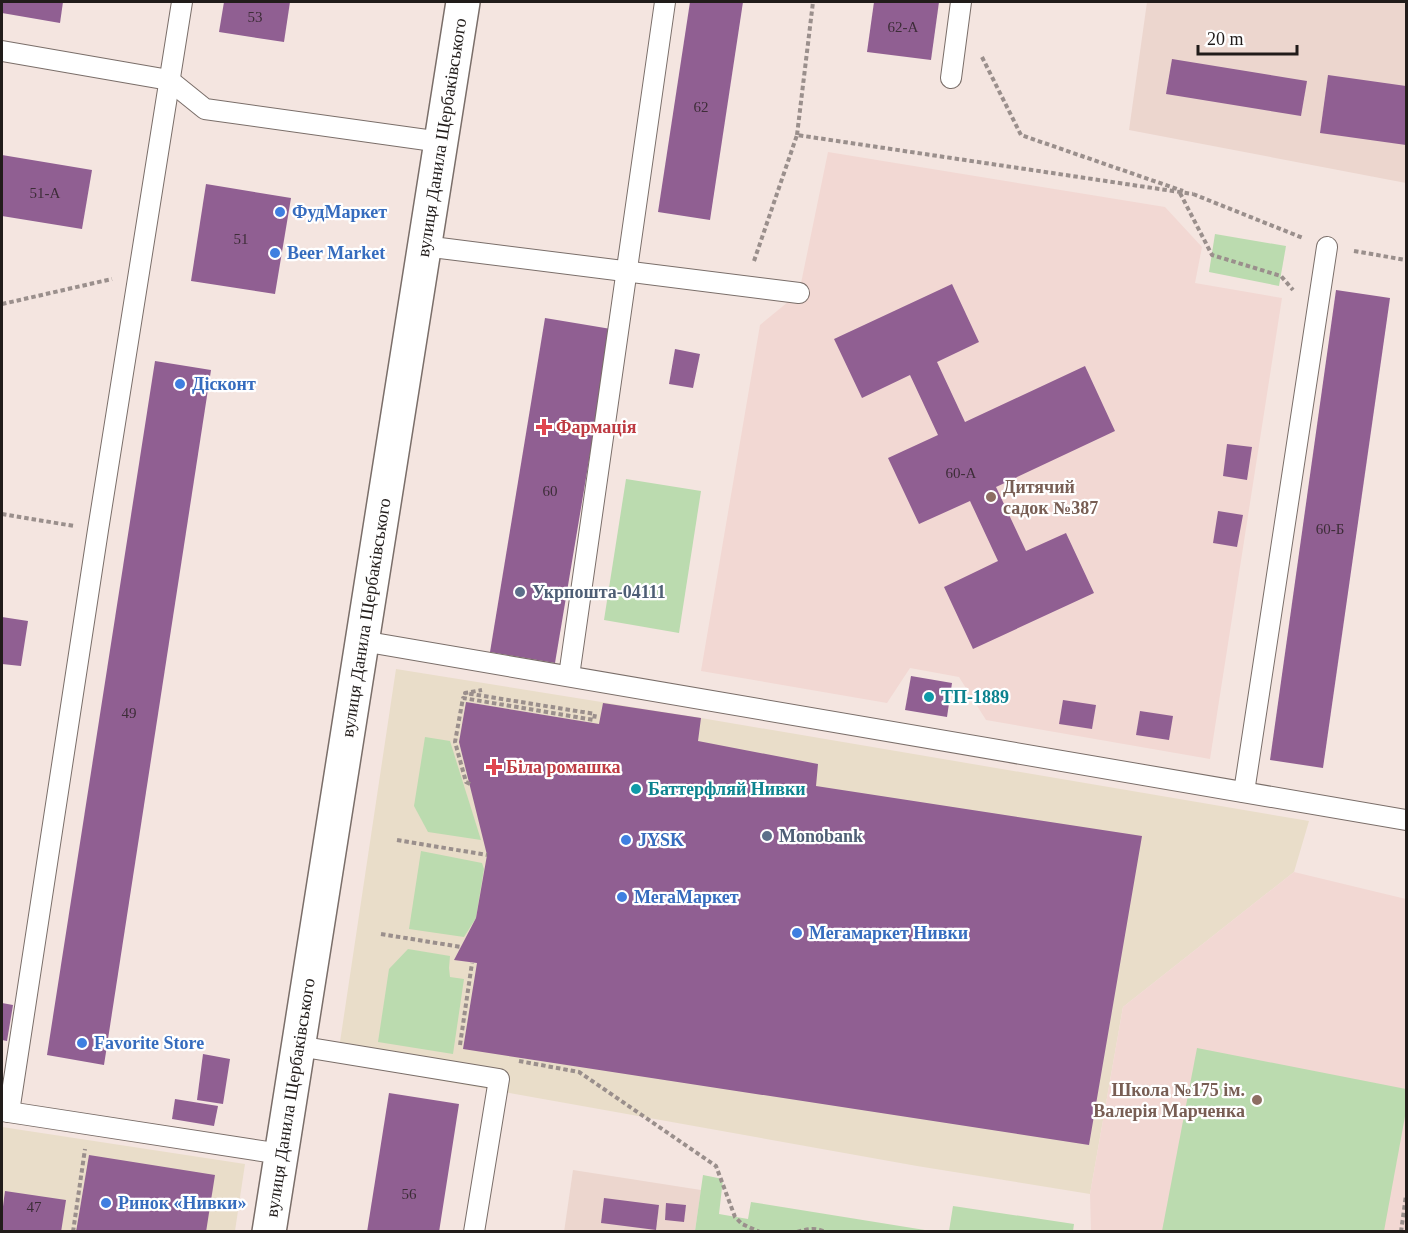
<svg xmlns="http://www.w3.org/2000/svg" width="1408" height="1233" font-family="'Times New Roman',serif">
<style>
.commercial{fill:#e9ddc9}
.built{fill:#ecd6ce}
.education{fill:#f2d8d3}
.green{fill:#bbdbaf}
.building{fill:#905f92}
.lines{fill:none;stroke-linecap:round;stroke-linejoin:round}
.lane-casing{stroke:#7a6e69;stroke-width:22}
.secondary-casing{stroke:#7a6e69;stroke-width:36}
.path{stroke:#9a8f8c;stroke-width:4;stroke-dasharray:4.5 3;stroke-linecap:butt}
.lane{stroke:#fff;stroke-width:20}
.secondary{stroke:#fff;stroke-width:33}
.shop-dot{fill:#3f7fe0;stroke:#fff;stroke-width:2}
.health-dot{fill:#e0444e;stroke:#fff;stroke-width:2}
.education-dot{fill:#8d6e63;stroke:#fff;stroke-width:2}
.service-dot{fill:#5c6f8a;stroke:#fff;stroke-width:2}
.culture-dot{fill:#0f9aa8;stroke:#fff;stroke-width:2}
.labels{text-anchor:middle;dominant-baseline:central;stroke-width:4.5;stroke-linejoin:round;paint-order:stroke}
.number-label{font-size:15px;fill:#3d2d38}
.street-label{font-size:18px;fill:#211c1a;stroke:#fff}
.shop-label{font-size:18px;font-weight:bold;fill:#366cbe;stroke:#fff;text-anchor:start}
.health-label{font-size:18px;font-weight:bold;fill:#be3a42;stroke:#fff;text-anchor:start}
.education-label{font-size:18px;font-weight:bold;fill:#785e54;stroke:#fff;text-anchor:start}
.service-label{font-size:18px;font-weight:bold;fill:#4e5e75;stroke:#fff;text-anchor:start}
.culture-label{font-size:18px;font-weight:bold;fill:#0d838f;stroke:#fff;text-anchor:start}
</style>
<rect width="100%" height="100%" fill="#f4e5e0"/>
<g class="commercial">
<polygon points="396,669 701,718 1309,821 1294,872 1123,1007 1090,1194 917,1166 337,1062"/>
<polygon points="2,1127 245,1164 235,1231 2,1231"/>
</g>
<g class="built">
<polygon points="1147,2 1406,2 1406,183 1129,130"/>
<polygon points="573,1170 701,1190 695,1231 564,1232"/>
</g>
<g class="education">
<polygon points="828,152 1165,207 1202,247 1195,283 1282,298 1210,759 986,720 959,677 910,668 887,703 701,671 760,325 799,293"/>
<polygon points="1294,872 1406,899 1406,1231 1091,1232 1090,1194 1123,1007"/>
</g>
<g class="green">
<polygon points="1215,234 1286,246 1279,286 1209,272"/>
<polygon points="626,479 701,491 679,633 604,620"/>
<polygon points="425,737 450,741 481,840 428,832 414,806"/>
<polygon points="421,851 482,863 484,869 476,918 464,937 409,929"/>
<polygon points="408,949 450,956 449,968 450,977 464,979 453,1054 378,1042 389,969"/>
<polygon points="1197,1048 1406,1089 1406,1111 1384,1231 1162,1231"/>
<polygon points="703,1175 723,1179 719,1214 748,1219 751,1202 931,1231 695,1231"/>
<polygon points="953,1206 1074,1224 1073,1231 949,1231"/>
</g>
<g class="building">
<polygon points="2,2 63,2 60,23 2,13"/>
<polygon points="224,2 290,2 284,42 219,32"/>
<polygon points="690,2 743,2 710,220 658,212"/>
<polygon points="874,2 939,2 931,60 867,52"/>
<polygon points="1172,59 1307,81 1301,116 1166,94"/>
<polygon points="1328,75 1406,86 1406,145 1320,133"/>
<polygon points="2,155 92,170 82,229 2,216"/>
<polygon points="206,184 291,198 275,294 191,281"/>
<polygon points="952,284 979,342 937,362 965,422 1085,366 1115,431 996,487 1026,551 1066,533 1094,593 973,649 944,587 998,561 970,501 919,524 888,458 938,435 910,375 862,398 834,339"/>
<polygon points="1336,290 1390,298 1323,768 1270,760"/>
<polygon points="545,318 611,329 555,663 490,652"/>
<polygon points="675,349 700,354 693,388 669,384"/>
<polygon points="155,361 211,370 104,1065 47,1055"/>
<polygon points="1227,444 1252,447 1247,480 1223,476"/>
<polygon points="1218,511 1243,515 1237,547 1213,543"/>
<polygon points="2,617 28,621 21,666 2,664"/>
<polygon points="911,676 952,683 947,717 905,710"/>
<polygon points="1063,700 1096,705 1092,729 1059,724"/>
<polygon points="466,702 599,724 603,703 701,718 698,741 818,764 816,786 1142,836 1089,1145 463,1049 477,963 454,960 476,918 487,855 459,742"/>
<polygon points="1140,711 1173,716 1169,740 1136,735"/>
<polygon points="2,1003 13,1005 7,1041 2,1040"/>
<polygon points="203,1054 230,1059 223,1104 197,1100"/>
<polygon points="389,1093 459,1104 439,1232 367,1232"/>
<polygon points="175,1099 218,1106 214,1126 172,1119"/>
<polygon points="89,1155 215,1175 206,1232 76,1232"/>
<polygon points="5,1191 66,1200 61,1232 2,1232 2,1214"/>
<polygon points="604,1198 659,1205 656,1230 601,1223"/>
<polygon points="666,1203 686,1205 684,1222 665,1220"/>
</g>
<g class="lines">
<g class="lane-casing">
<g id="lane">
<polyline points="2,51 169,80 205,109 441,142"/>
<polyline points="951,78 961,2"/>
<polyline points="424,246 799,293"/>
<polyline points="362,641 1406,820"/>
<polyline points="569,676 665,2"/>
<polyline points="1244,792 1327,247"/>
<polyline points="298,1046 499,1079 474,1232"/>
<polyline points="2,1111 281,1154"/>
<polyline points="9,1112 98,530 182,2"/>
</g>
</g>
<g class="secondary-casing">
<g id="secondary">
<path id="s1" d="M269,1232L463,2"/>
</g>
</g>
<g class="path">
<polyline points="982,57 1021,135 1183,191"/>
<polyline points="797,135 813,2"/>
<polyline points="1180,193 1212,255 1281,276 1293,290"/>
<polyline points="1193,194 1303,238"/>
<polyline points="1354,251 1406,260"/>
<polyline points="754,261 797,135 1193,194"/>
<polyline points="2,304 112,279"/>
<polyline points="2,514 74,526"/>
<polyline points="470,784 466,782 455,742 463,698 594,720 595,714 465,693 482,690"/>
<polyline points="397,840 487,855"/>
<polyline points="381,934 461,947"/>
<polyline points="460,1045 472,963"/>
<polyline points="519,1061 579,1072 716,1166 735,1217 742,1224 760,1232"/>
<polyline points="73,1232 85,1149"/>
<path d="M797,1232C808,1229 815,1227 825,1232"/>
<polyline points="1401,1232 1406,1195"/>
</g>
<use href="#lane" class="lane"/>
<use href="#secondary" class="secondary"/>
</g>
<g class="shop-dot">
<circle cx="280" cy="212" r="6"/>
<circle cx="275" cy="253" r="6"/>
<circle cx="180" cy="384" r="6"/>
<circle cx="626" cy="840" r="6"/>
<circle cx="622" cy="897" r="6"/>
<circle cx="797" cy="933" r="6"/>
<circle cx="82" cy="1043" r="6"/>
<circle cx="106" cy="1203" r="6"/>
</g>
<g class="health-dot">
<path d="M541 418h6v6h6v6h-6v6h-6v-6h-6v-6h6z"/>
<path d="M491 758h6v6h6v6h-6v6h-6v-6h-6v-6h6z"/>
</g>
<g class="education-dot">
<circle cx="991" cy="497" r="6"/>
<circle cx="1257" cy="1100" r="6"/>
</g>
<g class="service-dot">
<circle cx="520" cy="592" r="6"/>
<circle cx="767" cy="836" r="6"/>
</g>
<g class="culture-dot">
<circle cx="929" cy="697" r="6"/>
<circle cx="636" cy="789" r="6"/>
</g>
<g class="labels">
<g class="number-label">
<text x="255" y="17">53</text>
<text x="903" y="27">62-А</text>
<text x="701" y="107">62</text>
<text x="45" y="193">51-А</text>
<text x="241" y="239">51</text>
<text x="961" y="473">60-А</text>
<text x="550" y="491">60</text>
<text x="1330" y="529">60-Б</text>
<text x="129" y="713">49</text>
<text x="409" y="1194">56</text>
<text x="34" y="1207">47</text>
</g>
<g class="street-label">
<text stroke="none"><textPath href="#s1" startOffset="1108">вулиця Данила Щербаківського</textPath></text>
<text stroke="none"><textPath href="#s1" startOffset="622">вулиця Данила Щербаківського</textPath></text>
<text stroke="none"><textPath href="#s1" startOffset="136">вулиця Данила Щербаківського</textPath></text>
</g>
<g class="shop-label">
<text x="292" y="212">ФудМаркет</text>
<text x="287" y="253">Beer Market</text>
<text x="192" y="384">Дісконт</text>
<text x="638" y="840">JYSK</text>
<text x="634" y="897">МегаМаркет</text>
<text x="809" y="933">Мегамаркет Нивки</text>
<text x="94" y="1043">Favorite Store</text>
<text x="118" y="1203">Ринок «Нивки»</text>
</g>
<g class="health-label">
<text x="556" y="427">Фармація</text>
<text x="506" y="767">Біла ромашка</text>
</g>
<g class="education-label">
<text x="1003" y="487">Дитячий<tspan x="1003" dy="21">садок №387</tspan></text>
<text x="1245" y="1090" text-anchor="end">Школа №175 ім.<tspan x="1245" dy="21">Валерія Марченка</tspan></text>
</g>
<g class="service-label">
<text x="532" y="592">Укрпошта-04111</text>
<text x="779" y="836">Monobank</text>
</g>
<g class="culture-label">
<text x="941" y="697">ТП-1889</text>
<text x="648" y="789">Баттерфляй Нивки</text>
</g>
</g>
<rect width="1408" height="1233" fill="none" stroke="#211c1a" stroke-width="6"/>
<path d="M1198 45v9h99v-9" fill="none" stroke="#211c1a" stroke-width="3"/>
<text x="1207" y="45" font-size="18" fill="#211c1a" stroke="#ffffff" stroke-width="4.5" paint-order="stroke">20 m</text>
</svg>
